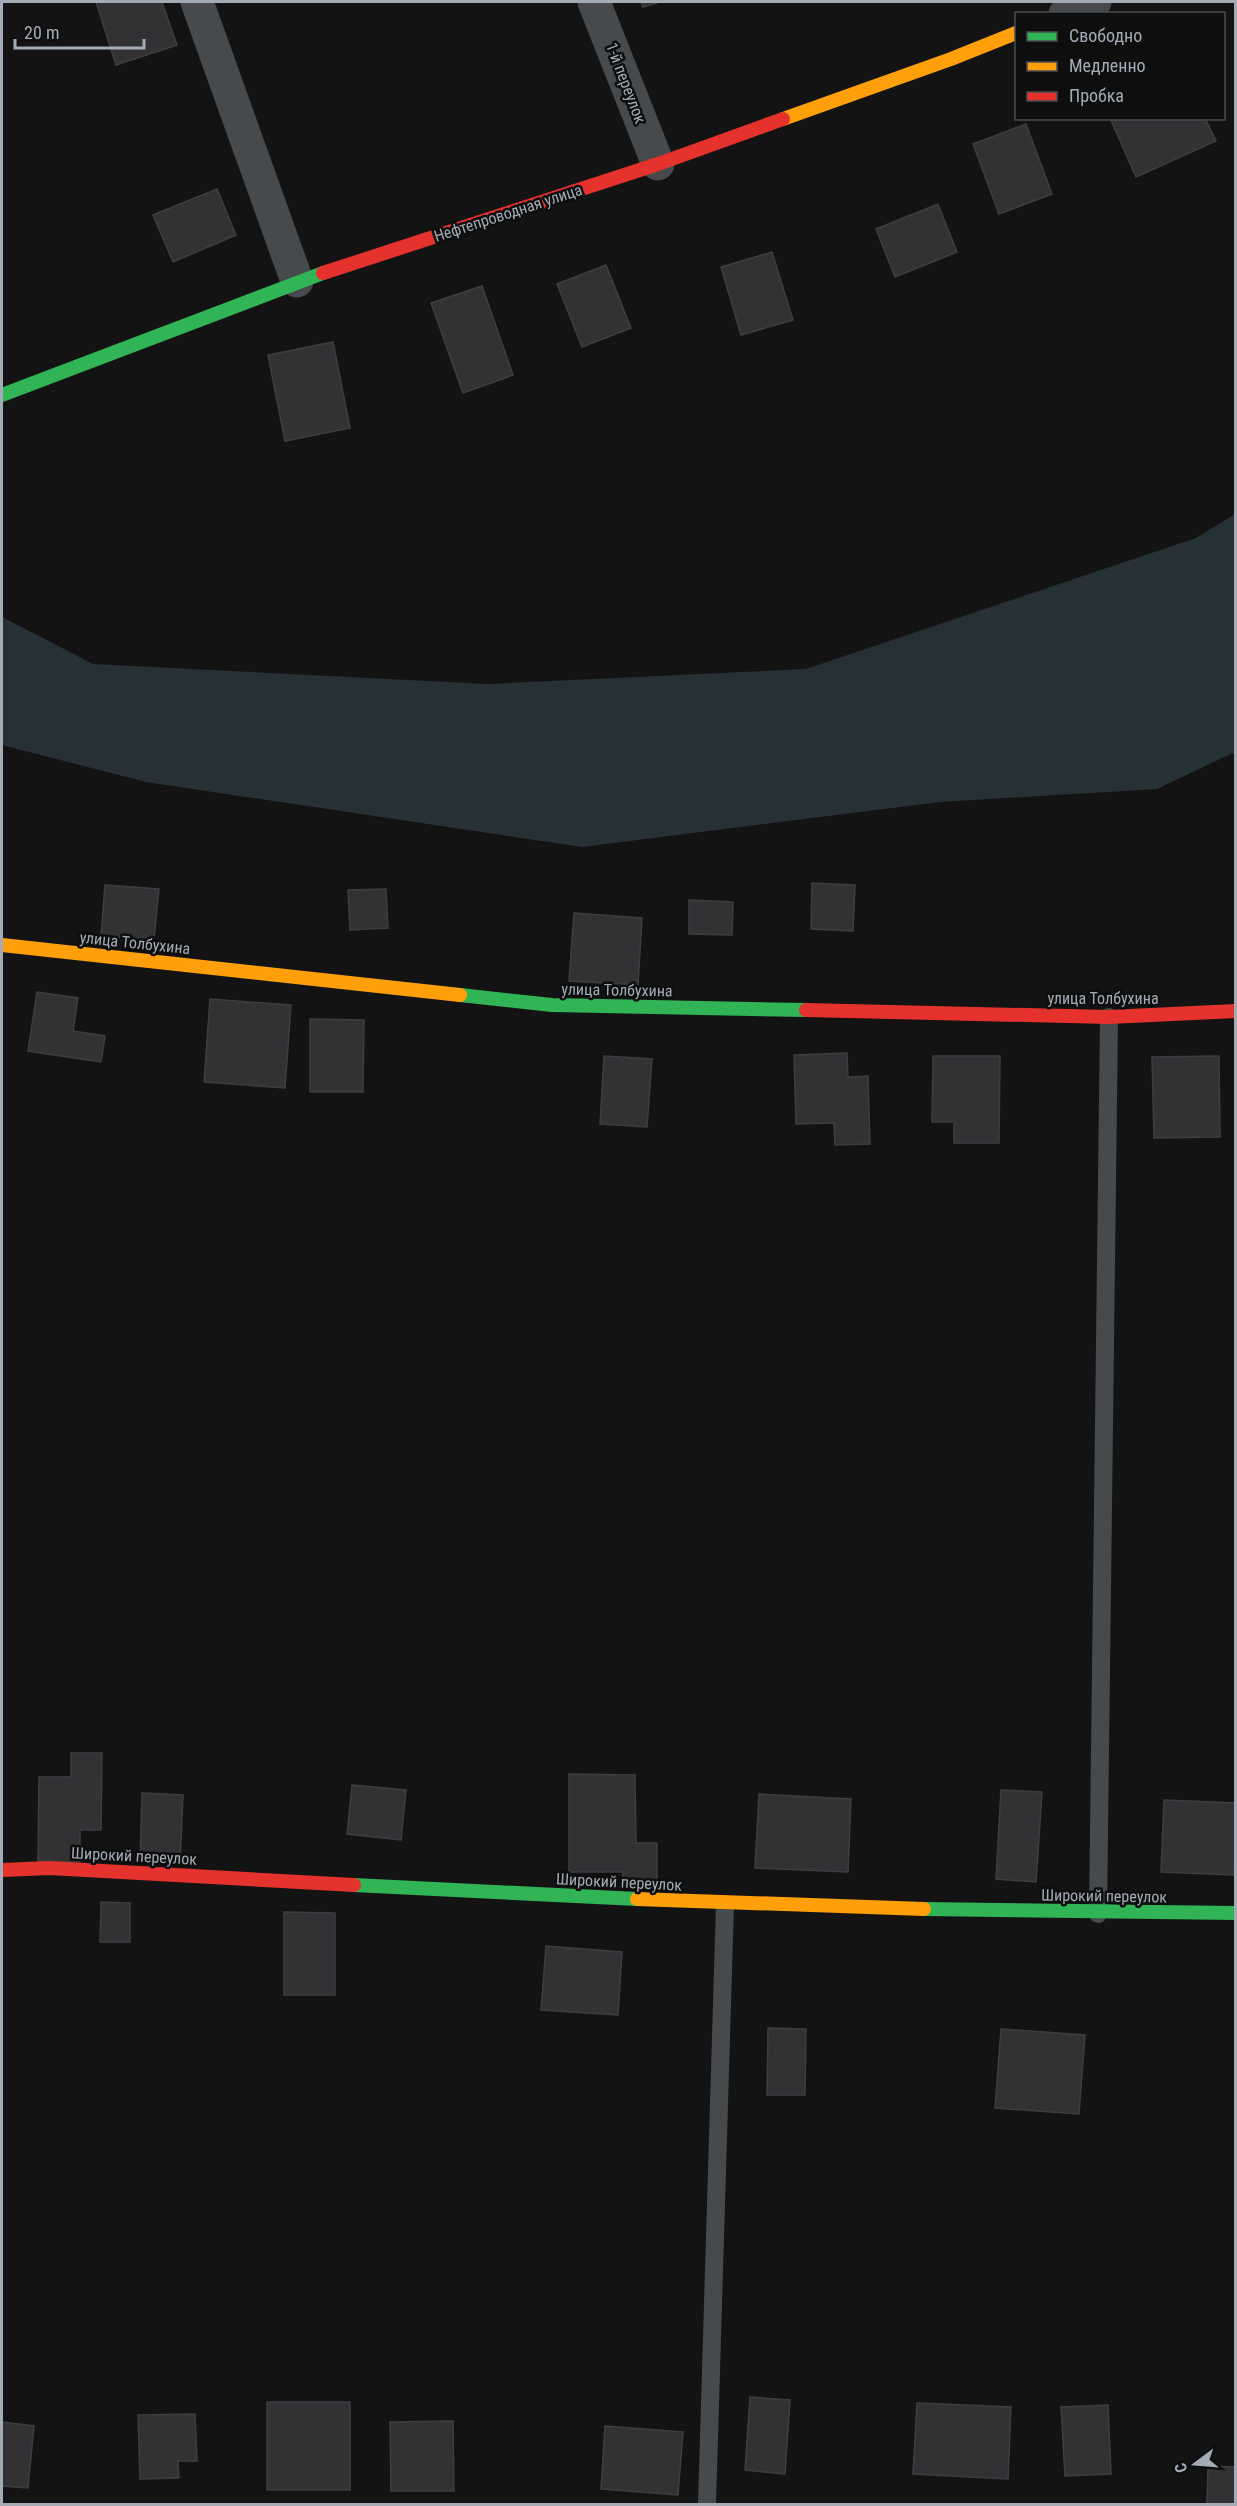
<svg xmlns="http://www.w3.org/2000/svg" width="1237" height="2506" font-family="'Roboto Condensed',sans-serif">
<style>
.water{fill:#263136}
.building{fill:#323235;stroke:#3c3e40;stroke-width:1.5}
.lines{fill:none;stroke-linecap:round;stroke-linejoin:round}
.lane{stroke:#474a4d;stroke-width:18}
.street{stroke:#474a4d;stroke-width:33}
.fast{stroke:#30b455;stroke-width:14}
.slow{stroke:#ff9f0a;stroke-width:14}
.jam{stroke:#e5322d;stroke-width:14}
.labels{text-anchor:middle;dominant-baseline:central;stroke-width:5;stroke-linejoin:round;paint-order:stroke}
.street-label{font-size:16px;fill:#a3acb6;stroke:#0e0e0f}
</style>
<rect width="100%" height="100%" fill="#131314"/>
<polygon class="water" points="1235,514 1235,752 1157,789 940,802 582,847 146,782 2,745 2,617 93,664 488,684 806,669 1196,538"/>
<g class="building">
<polygon points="96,2 162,2 177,45 116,65"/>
<polygon points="641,2 660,2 643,7"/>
<polygon points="1110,118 1205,118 1216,141 1136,177"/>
<polygon points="1026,124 1052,194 999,214 973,144"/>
<polygon points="217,189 236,235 173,262 153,215"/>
<polygon points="938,204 957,252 895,277 876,229"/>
<polygon points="772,252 793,320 741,335 721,267"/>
<polygon points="606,265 631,328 582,347 557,284"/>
<polygon points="482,286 513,375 463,393 431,303"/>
<polygon points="333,342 350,428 285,441 268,355"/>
<polygon points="812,883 855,885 853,931 811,929"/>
<polygon points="105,885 159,889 154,940 101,936"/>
<polygon points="386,889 388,928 350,930 348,890"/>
<polygon points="689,900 733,902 732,935 689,934"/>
<polygon points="574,913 642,918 638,985 569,981"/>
<polygon points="37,992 78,998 73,1031 105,1036 101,1062 28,1051"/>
<polygon points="210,999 291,1005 285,1088 204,1082"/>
<polygon points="310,1019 364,1020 363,1092 310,1092"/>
<polygon points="847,1053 848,1077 868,1076 870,1144 835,1145 834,1123 796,1124 794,1055"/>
<polygon points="604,1056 652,1059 647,1127 600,1124"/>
<polygon points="933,1056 1000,1056 999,1143 954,1143 954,1122 932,1122"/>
<polygon points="1219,1056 1220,1137 1154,1138 1152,1057"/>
<polygon points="71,1753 102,1753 101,1830 80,1830 80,1862 38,1861 39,1777 71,1777"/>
<polygon points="569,1774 635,1775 636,1843 657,1843 657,1889 622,1889 623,1872 569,1872"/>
<polygon points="352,1785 406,1790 401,1840 347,1834"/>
<polygon points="1001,1790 1042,1792 1036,1882 996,1879"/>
<polygon points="142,1793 183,1795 180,1864 140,1863"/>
<polygon points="759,1794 851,1799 848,1872 755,1868"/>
<polygon points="1164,1800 1236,1803 1234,1875 1161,1872"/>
<polygon points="101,1902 130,1903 130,1942 100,1942"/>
<polygon points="284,1912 335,1913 335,1995 284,1995"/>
<polygon points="546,1946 622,1952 618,2015 541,2010"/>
<polygon points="768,2028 806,2029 805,2095 767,2095"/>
<polygon points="1001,2029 1085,2035 1079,2114 995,2108"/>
<polygon points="750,2397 790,2400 785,2474 745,2470"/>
<rect x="267" y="2402" width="83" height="88"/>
<polygon points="917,2403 1011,2407 1008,2479 913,2474"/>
<polygon points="1108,2405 1111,2474 1065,2476 1061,2407"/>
<polygon points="195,2414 197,2461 178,2461 179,2478 140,2479 138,2415"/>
<polygon points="453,2421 454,2491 391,2491 390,2422"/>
<polygon points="2,2422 34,2426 28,2488 2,2486"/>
<polygon points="605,2426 683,2432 678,2495 601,2489"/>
<polygon points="1208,2466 1236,2467 1236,2504 1207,2504"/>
</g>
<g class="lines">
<g class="lane">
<polyline points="1098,1914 1109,1017"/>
<polyline points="707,2504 725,1904"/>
</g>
<g class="street">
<polyline points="197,2 297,281"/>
<polyline points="594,2 658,164"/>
<polyline points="1065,14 1095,2"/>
</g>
<g class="fast">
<polyline points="2,395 323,273"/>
<polyline points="460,995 552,1005 806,1010"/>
<polyline points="354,1885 637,1899"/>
<polyline points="924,1909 1236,1913"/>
</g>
<g class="slow">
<polyline points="783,119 951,59 1016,33"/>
<polyline points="2,945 460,995"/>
<polyline points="637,1899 924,1909"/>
</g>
<g class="jam">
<polyline points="323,273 658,164 783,119"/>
<polyline points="806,1010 1109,1017 1236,1011"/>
<polyline points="2,1870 49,1868 354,1885"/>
</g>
</g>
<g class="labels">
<g class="street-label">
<text transform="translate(626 83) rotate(69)">1-й переулок</text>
<text transform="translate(508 213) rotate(-18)">Нефтепроводная улица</text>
<text transform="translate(135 943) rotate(6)">улица Толбухина</text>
<text transform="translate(617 990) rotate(1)">улица Толбухина</text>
<text x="1103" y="998">улица Толбухина</text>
<text transform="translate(134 1856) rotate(3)">Широкий переулок</text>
<text transform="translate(619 1882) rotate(3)">Широкий переулок</text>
<text transform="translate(1104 1896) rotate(1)">Широкий переулок</text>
</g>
</g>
<rect width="1237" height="2506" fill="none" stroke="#a3acb6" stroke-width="6"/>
<rect x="1015" y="12" width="210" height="108" fill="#0e0e0f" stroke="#4a4d52" stroke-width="1.5"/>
<rect x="1027" y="32" width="30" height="9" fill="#30b455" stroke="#4a4d52" stroke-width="1.5"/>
<text x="1069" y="42" font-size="18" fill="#a3acb6">Свободно</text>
<rect x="1027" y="62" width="30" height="9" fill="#ff9f0a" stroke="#4a4d52" stroke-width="1.5"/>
<text x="1069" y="72" font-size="18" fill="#a3acb6">Медленно</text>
<rect x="1027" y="92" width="30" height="9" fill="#e5322d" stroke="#4a4d52" stroke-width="1.5"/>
<text x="1069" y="102" font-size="18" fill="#a3acb6">Пробка</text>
<g transform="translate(1195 2464) rotate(254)" stroke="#0e0e0f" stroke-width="4.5" paint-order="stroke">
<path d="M0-4.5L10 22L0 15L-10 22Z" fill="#a3acb6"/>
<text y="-9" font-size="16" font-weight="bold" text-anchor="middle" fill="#a3acb6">С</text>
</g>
<path d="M15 39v9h129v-9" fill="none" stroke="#a3acb6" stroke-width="3"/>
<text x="24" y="39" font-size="18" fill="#a3acb6" stroke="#0e0e0f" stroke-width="4.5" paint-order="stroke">20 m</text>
</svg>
